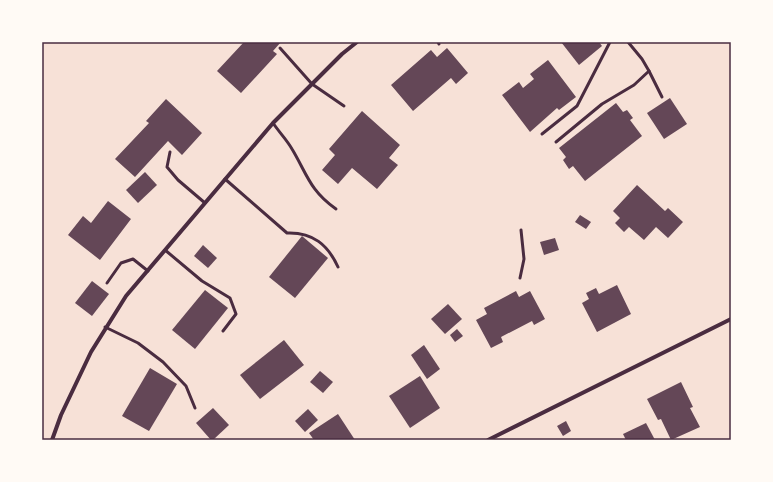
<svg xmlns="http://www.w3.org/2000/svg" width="773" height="482" font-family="'Roboto Condensed',sans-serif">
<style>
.building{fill:#644757}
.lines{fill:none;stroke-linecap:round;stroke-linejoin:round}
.service{stroke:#4a2c40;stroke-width:3}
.minor{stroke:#4a2c40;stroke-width:4}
.neatline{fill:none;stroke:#4a2c40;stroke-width:1.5}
</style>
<rect width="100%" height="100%" fill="#f7e1d7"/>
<g class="building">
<polygon points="244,42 281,42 273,51 277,54 241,93 217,71"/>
<polygon points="561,42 599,42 602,46 579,65"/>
<polygon points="447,48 468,73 456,84 451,78 413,111 391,85 431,50 437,57"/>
<polygon points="548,60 576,97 559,110 557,108 530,132 502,95 519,82 523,88 534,79 530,74"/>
<polygon points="670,98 687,124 664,139 647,113"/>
<polygon points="166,99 202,133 182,155 168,141 135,177 115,159 149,123 146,121"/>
<polygon points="616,103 623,112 627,110 633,118 630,120 642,136 585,181 573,166 569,169 563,160 566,157 559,148"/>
<polygon points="362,111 400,145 389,158 398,165 377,189 352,168 338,184 322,170 335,155 329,149"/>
<polygon points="145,172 157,185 138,203 126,190"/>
<polygon points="637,185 665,211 668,208 683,222 668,238 656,227 644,240 629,227 624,232 615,223 620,218 613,211"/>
<polygon points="108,201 131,219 100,260 68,235 83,216 91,223"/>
<polygon points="580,215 591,222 586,229 575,222"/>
<polygon points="302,236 328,258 295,298 269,277"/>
<polygon points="555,238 559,250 544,255 540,242"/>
<polygon points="203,245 217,258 208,268 194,256"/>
<polygon points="92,281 109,294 92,316 75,303"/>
<polygon points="617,285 631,314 597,332 582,303 589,299 586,293 596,288 599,294"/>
<polygon points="205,290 228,308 195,349 172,330"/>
<polygon points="516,291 519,297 530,291 545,319 534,325 532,321 501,337 503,342 491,348 476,320 487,314 484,308"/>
<polygon points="448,304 462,319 445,334 431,319"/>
<polygon points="457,329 463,336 455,342 450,335"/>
<polygon points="284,340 304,365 260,399 240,375"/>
<polygon points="424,345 440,369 427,379 411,355"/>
<polygon points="150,368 177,384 149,431 122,416"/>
<polygon points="320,371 333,382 323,393 310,382"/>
<polygon points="420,376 440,408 410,428 389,396"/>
<polygon points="681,382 693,407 690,408 700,427 671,440 661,419 658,420 647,399"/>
<polygon points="213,408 229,425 213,440 211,440 196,423"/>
<polygon points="308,409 318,420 305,432 295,421"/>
<polygon points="338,414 355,440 314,440 309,433"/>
<polygon points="566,421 571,431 563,436 557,426"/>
<polygon points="646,423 655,440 626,440 623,434"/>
</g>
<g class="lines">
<g class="service">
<polyline points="438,42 439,44"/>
<polyline points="280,48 312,84 344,106"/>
<polyline points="649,71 662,97"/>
<path d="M273,123C279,132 287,140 292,149C307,174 310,191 336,209"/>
<polyline points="542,134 577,106 610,42"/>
<polyline points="556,142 602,104 634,85 649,71 642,59 628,42"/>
<polyline points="170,152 167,167 178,180 205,203"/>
<path d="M225,179L287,233C313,232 328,245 338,267"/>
<polyline points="165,250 202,281 230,298 236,314 223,331"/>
<polyline points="520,278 524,259 521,230"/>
<polyline points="107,283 121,263 133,259 148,271"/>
<polyline points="105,327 138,343 163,362 186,386 195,408"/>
</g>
<g class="minor">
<polyline points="52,440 61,415 91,352 126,296 273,123 342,54 357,42"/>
<polyline points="488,440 731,319"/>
</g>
</g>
<rect width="773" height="482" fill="none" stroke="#fffaf5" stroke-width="86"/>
<rect x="43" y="43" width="687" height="396" class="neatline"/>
</svg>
